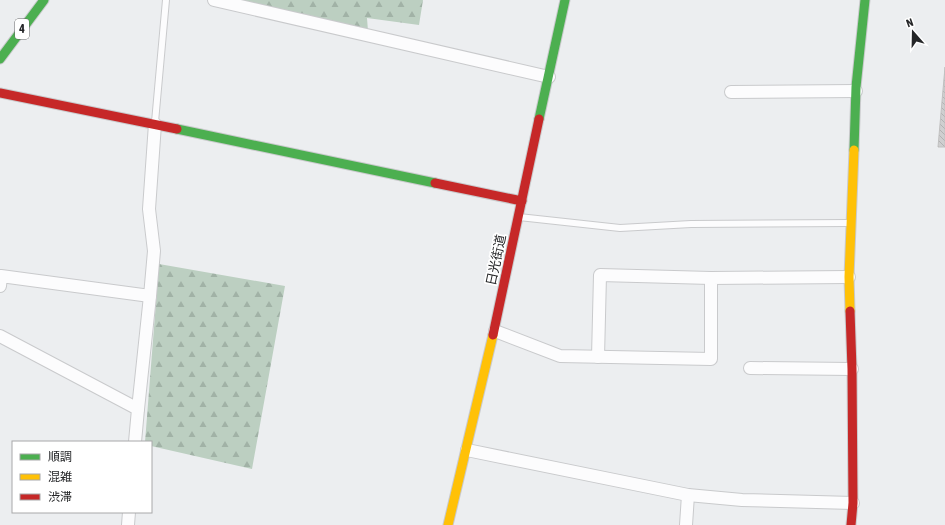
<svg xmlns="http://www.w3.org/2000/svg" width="945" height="525" font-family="'Asap Condensed','Noto Sans JP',sans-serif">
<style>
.forest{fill:url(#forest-firs)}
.building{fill:url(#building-back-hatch);stroke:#c0c0c0}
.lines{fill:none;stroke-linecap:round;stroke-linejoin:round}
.lane-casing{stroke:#c9cacc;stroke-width:8}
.street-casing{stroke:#c9cacc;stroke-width:14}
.fast-casing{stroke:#c9cacc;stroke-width:11}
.slow-casing{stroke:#c9cacc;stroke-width:11}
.jam-casing{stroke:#c9cacc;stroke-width:11}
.lane{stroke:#fcfcfd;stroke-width:6}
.street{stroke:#fcfcfd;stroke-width:12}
.fast{stroke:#4caf50;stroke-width:9}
.slow{stroke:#ffc107;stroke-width:9}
.jam{stroke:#c62828;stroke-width:9}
.labels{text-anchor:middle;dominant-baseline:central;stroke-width:3.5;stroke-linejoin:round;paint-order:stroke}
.shield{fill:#fff;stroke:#666768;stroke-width:1}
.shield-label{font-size:12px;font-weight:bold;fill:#252628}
.street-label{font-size:13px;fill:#252628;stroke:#fff}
</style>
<defs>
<pattern id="forest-firs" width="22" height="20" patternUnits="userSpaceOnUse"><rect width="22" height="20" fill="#bccfc1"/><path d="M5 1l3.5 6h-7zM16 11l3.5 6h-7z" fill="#a1b2a6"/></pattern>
<pattern id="building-back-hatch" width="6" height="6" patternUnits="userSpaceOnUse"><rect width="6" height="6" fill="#cfcfd0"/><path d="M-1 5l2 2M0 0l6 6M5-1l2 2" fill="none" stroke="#b2b2b3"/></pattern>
</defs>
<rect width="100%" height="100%" fill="#eceef0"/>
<g class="forest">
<polygon points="230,0 423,0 419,25 367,18 368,31"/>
<polygon points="159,264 285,286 252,469 151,446 151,442 145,442"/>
</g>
<polygon class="building" points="945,67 945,147 938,147"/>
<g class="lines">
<g class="lane-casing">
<g id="lane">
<polyline points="155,122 166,0"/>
<polyline points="519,217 620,228 691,224 850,223"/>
</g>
</g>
<g class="street-casing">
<g id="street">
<polyline points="214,0 549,77"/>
<polyline points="731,92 856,91"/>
<polyline points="0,286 1,276 150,296 154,251 149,209 155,124"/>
<polyline points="495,331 560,356 711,359 711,278 849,277"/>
<polyline points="0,336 138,409 135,442"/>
<polyline points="598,357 600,275 711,278"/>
<polyline points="750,368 852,369"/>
<polyline points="138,409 150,296"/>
<polyline points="467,450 688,495 742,500 853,503"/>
<polyline points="128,525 129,512"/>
<polyline points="686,525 688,495"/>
</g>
</g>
<g class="fast-casing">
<g id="fast">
<polyline points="0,59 44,0"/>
<polyline points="539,119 565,0"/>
<polyline points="177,129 435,183"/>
<polyline points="854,150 856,87 865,0"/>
</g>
</g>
<g class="slow-casing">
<g id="slow">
<polyline points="850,311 849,277 854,150"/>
<polyline points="448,525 493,335"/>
</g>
</g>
<g class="jam-casing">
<g id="jam">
<polyline points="0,93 177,129"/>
<polyline points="435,183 522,201"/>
<polyline points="850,311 852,369 853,503 851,525"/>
<polyline points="493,335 539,119"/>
</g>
</g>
<use href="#lane" class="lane"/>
<use href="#street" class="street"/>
<use href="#fast" class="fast"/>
<use href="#slow" class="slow"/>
<use href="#jam" class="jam"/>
</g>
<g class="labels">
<rect class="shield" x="15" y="19" width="14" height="20" rx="3"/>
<g class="shield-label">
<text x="22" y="29">4</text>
</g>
<g class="street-label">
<text transform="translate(496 260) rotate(-78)">日光街道</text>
</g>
</g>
<rect x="12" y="441" width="140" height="72" fill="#ffffff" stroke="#a8a8a9"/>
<rect x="20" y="454" width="20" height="6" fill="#4caf50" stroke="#a8a8a9"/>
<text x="48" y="461" font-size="12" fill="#252628">順調</text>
<rect x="20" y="474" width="20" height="6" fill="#ffc107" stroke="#a8a8a9"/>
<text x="48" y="481" font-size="12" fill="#252628">混雑</text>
<rect x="20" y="494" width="20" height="6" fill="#c62828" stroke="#a8a8a9"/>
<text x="48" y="501" font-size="12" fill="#252628">渋滞</text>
<g transform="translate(913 32) rotate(340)" stroke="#ffffff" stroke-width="3" paint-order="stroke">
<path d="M0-3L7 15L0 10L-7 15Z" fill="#252628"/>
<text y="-6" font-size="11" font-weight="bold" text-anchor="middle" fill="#252628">N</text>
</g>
</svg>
